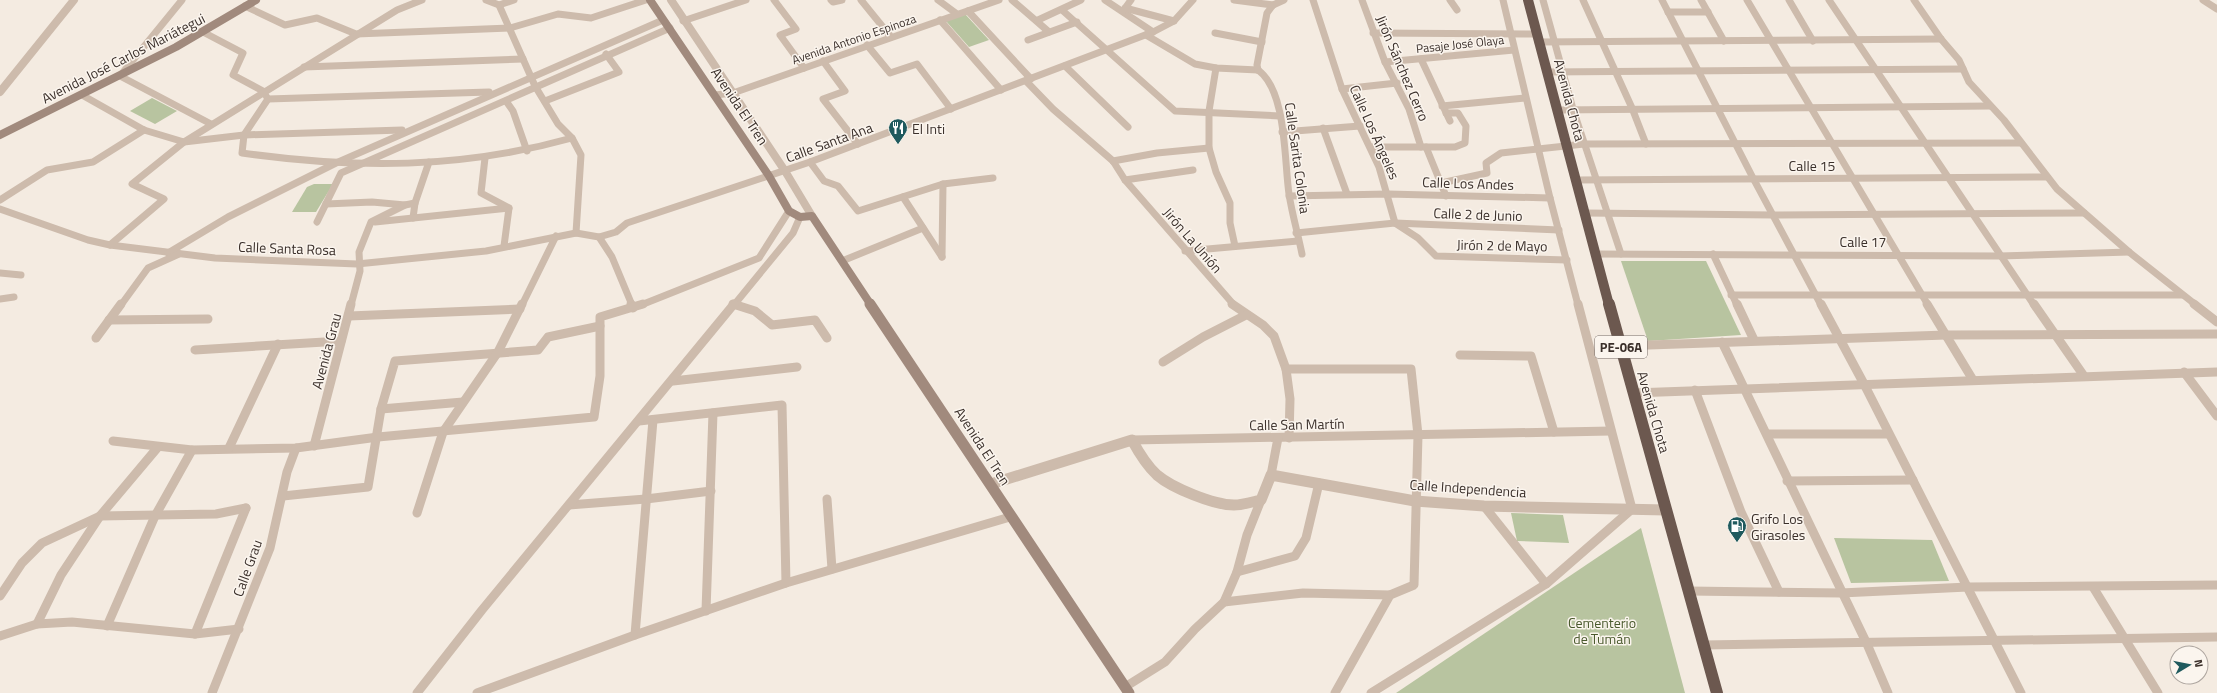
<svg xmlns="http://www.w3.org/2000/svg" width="2217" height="693" font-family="'Titillium Web',sans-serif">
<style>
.green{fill:#b8c4a0}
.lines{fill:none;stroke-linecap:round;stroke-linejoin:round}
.minor-far1{stroke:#cdbbac;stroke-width:7}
.minor{stroke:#cdbbac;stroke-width:9}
.tertiary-far1{stroke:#cdbbac;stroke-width:8}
.tertiary{stroke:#cdbbac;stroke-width:11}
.secondary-far1{stroke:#a18a7d;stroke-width:8}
.secondary{stroke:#a18a7d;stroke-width:11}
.trunk-far1{stroke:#6c584f;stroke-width:10}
.trunk{stroke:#6c584f;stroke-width:12}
.labels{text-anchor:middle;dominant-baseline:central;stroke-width:3;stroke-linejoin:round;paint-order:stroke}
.far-street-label{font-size:12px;fill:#3b302b;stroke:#fbf5ee}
.shield{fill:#fbf5ee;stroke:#756b66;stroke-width:1}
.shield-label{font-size:13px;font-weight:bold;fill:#3b302b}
.street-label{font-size:14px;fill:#3b302b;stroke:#fbf5ee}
.poi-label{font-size:14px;fill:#3b302b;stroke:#fbf5ee;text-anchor:start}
.park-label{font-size:14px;fill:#4a5a2e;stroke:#fbf5ee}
</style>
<rect width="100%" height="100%" fill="#f4ebe1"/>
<g class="green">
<polygon points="965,14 989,40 969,47 945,20"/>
<polygon points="152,98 177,111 155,124 130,111"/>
<polygon points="314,184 333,184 316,212 292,212 307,187"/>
<polygon points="1621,261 1706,261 1741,335 1648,341"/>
<polygon points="1511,513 1563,515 1569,543 1517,541"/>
<polygon points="1641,528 1685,693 1396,693"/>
<polygon points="1834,538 1932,540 1949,581 1851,583"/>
</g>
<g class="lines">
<g class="minor-far1">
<polyline points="182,0 120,76 211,124"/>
<polyline points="486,0 499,5 535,86 558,124 572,138 581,155 576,233"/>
<polyline points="774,0 796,29 780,35 804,68"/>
<polyline points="831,0 833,2 842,0"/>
<polyline points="861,0 891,37"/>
<polyline points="938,0 957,14"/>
<polyline points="1012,0 1049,32"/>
<polyline points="1105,0 1153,32"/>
<polyline points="1234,0 1273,5"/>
<polyline points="1313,0 1342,89 1379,167 1395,223 1418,238 1436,256 1567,260"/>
<polyline points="1362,0 1385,62 1409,109 1421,147"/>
<polyline points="1450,0 1457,10"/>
<polyline points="1503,0 1550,198 1578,305"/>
<polyline points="1543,0 1573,109 1621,254"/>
<polyline points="1583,0 1632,108 1646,144"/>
<polyline points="1662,0 1753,178 1821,305"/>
<polyline points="1701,0 1724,41"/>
<polyline points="1747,0 1928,305"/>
<polyline points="1789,0 1813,41"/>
<polyline points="1829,0 2034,305"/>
<polyline points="1914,0 1941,39 1959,60 1969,82 2004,120 2057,189 2129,252 2196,305"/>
<polyline points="2203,0 2217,9"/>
<polyline points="499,5 514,0"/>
<polyline points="245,6 285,25 317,18 356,34 510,28 558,14 591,18 646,0"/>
<polyline points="1125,8 1174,21"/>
<polyline points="1062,10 1175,111 1280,116"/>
<polyline points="968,11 1031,79"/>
<polyline points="1123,11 1131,0"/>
<polyline points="1668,12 1708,12"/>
<polyline points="940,20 1001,90"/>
<polyline points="1038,20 1081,0"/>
<polyline points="683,21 746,0"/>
<polyline points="203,32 243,53 233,75 263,91 268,99 489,92"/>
<polyline points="1215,33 1262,42"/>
<polyline points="1373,33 1536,34"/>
<polyline points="1146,35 1195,64 1216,68 1258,70"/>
<polyline points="1028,40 1077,22"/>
<polyline points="1538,42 1941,39"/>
<polyline points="867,45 890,73 917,64 951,109"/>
<polyline points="1421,59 1450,121"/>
<polyline points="823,61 845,91 823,99 858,144"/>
<polyline points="1385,62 1514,50"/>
<polyline points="1065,66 1128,127"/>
<polyline points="304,67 523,59"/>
<polyline points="1216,68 1209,111 1209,148 1216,172 1230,203 1230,223 1235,246"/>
<path d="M1258,70C1287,91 1284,161 1289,194C1292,214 1298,234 1302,254"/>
<polyline points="1258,70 1257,65 1267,13 1273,5 1284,0"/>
<polyline points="1547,72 1963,69"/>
<polyline points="1026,81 1053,109 1113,161 1125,180 1234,305"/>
<polyline points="1342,89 1397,83"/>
<polyline points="82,95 144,130 184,142 244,135 402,130"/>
<polyline points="715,95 733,93 999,0"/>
<path d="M268,99L244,135L242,153C356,169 461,169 572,138"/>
<polyline points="506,101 513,111 527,151"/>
<polyline points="545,101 619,72 606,54"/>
<polyline points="1442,106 1525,98"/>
<polyline points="1558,110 1990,106"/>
<polyline points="1323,128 1347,194"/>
<polyline points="1282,132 1360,126"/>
<polyline points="1371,147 1455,147 1465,143 1466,126 1458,113 1446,113"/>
<polyline points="1426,147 1446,196"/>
<polyline points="485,158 481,193 509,208 504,246"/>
<polyline points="1113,161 1157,153 1209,148"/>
<polyline points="810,162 824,181 838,186 858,211 943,184 993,178"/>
<polyline points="1125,180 1193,170"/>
<polyline points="1576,180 2047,177"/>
<polyline points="1441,183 1487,173 1486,163 1501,153 1584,144 2021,143"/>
<polyline points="1289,196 1388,194 1550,198"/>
<polyline points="903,197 942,257"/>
<polyline points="0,200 47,170 93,162 144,130"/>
<polyline points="326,204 372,202 405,205"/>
<polyline points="0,209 88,240 110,245 215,258 357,264 486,251 576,233 599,237 612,257 632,305"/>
<polyline points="1586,213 1773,215 2084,213"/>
<polyline points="413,218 415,203 429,162"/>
<polyline points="317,222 341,173 670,28"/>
<polyline points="375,222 509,208"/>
<polyline points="1296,233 1395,223 1559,230"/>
<polyline points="599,237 616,232 627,223 810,162 1153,32 1174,21 1193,0"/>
<polyline points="110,245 164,199 132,184 184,142 397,10 422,0"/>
<polyline points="1185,251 1298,241"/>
<polyline points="168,253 228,217 336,163 663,20"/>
<polyline points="1595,254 2000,256 2129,252"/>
<polyline points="1713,254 1737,305"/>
<polyline points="942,257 943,184"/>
<polyline points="842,261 923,228"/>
<polyline points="0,273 21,275"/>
<polyline points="1731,295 2182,295"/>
<polyline points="0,299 14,297"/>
<polyline points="733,304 736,305"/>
<polyline points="121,305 148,268 179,254"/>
<polyline points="351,305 360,271 359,252 371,222 405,205 415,203"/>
<polyline points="522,305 556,236"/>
<polyline points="641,305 759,258 789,211"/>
<polyline points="734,305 793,233 800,217"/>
</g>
<g class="minor">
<polyline points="631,304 633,308"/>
<polyline points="733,304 755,311 772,325 815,320 827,338"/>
<polyline points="1232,304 1263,325 1274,336 1286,369 1290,399 1289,438"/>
<polyline points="1737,304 1754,340"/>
<polyline points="1821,304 1864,384 2021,693"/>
<polyline points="1927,304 1973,380"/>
<polyline points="2034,304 2084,376"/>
<polyline points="2194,304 2217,322"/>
<polyline points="349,316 520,309"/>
<polyline points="109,320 208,319"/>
<polyline points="96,338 121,304"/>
<polyline points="1722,342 1867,644 1888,693"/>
<polyline points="1620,346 1946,335 2217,334"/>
<polyline points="195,350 341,341"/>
<polyline points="1460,355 1531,356 1554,432"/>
<polyline points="1163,362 1203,337 1246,315"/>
<polyline points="1286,369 1411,369 1418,435 1414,585 1390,595 1335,693"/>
<polyline points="2184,372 2217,416"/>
<polyline points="673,381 797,367"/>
<polyline points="1695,390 1741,512 1779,592"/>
<polyline points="1633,393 2217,372"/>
<polyline points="381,409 463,402"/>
<polyline points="639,421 782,405 786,583"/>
<polyline points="1767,434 1888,434"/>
<polyline points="1132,440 1611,431"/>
<polyline points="113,441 192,450 296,448 378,437 594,417 600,376 600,317 643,304"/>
<polyline points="314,446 351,304"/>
<polyline points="229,448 278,344"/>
<polyline points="1271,475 1278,438"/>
<polyline points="1787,481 1913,480"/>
<polyline points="283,496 368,487 381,409 395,361 538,350 548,337 600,326"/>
<polyline points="827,499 832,569"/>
<polyline points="569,505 646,499 711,491"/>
<polyline points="1484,506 1546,584"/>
<polyline points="417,513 443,432 498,352 522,304"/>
<polyline points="1237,572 1295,556 1306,538 1319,483"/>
<polyline points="2093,587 2158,693"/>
<polyline points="1689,591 1841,593 1968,587 2217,585"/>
<polyline points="0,596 22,563 42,543 100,516 216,514 246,508"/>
<polyline points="1224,602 1303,593 1390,595"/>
<polyline points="706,611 713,413"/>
<polyline points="37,624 61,575 100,516 158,447"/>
<polyline points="107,626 155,516 192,450"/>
<polyline points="195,634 246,508"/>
<polyline points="635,635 653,420"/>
<polyline points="0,636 37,624 72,622 195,634 239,629"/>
<polyline points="1704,645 2217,637"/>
<polyline points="1125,687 1165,662 1195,629 1224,602 1237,572 1247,535 1261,500"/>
<polyline points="212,693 270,548 287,472 296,448"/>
<polyline points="417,693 482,610 734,304"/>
<polyline points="477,693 635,635 786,583 1010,517"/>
<polyline points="1371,693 1546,584 1632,509 1578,304"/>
</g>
<g class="tertiary-far1">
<polyline points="671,0 785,171 812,216"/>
<polyline points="0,92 74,0"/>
</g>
<path class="tertiary" d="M991,484L1132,440C1139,453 1146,465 1157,475C1172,488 1214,505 1234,505C1242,505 1252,502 1261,500L1271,475L1415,501L1484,506L1666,510"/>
<g class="secondary-far1">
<polyline points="650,0 769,176 789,211 800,217 812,216 871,305"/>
<polyline points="0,135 176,47 256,0"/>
</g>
<polyline class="secondary" points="870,304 1129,693"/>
<polyline class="trunk-far1" points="1528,0 1609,305"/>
<polyline class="trunk" points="1609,304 1717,693"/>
</g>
<defs>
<g id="restaurant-pin" transform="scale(1)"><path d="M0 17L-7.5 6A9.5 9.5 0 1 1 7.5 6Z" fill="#1f5a5e" stroke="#fbf5ee"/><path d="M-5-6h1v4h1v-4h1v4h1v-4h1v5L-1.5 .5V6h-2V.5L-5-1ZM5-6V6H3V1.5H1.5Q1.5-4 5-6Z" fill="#fff"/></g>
<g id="fuel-pin" transform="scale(1)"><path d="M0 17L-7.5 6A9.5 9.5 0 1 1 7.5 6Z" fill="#1f5a5e" stroke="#fbf5ee"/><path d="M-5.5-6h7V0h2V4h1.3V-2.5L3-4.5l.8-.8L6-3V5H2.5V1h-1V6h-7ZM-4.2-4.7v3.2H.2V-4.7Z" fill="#fff"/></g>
</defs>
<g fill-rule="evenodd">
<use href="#restaurant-pin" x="898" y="128"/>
<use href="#fuel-pin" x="1737" y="526"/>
</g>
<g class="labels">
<g class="far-street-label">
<text transform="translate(854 39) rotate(-19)">Avenida Antonio Espinoza</text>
<text transform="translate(1460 44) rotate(-6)">Pasaje José Olaya</text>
</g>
<rect class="shield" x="1595" y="336" width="52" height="22" rx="3"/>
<g class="shield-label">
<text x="1621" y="347">PE-06A</text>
</g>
<g class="street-label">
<text transform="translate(123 58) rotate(-27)">Avenida José Carlos Mariátegui</text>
<text transform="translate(1403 68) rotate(67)">Jirón Sánchez Cerro</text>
<text transform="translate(1570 100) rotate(75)">Avenida Chota</text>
<text transform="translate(740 106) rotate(56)">Avenida El Tren</text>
<text transform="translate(1375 132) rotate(66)">Calle Los Ángeles</text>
<text transform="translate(829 142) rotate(-20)">Calle Santa Ana</text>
<text transform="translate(1298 158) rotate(82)">Calle Sarita Colonia</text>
<text x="1812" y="165">Calle 15</text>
<text transform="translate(1468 183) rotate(2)">Calle Los Andes</text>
<text transform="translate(1478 214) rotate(2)">Calle 2 de Junio</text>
<text transform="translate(1193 240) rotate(49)">Jirón La Unión</text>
<text x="1863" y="241">Calle 17</text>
<text transform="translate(1502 245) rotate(1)">Jirón 2 de Mayo</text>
<text transform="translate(287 248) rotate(2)">Calle Santa Rosa</text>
<text transform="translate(326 351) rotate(-75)">Avenida Grau</text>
<text transform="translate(1654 412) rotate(74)">Avenida Chota</text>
<text transform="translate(1297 424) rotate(-1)">Calle San Martín</text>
<text transform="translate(983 446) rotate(57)">Avenida El Tren</text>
<text transform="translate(1468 488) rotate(4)">Calle Independencia</text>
<text transform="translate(247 568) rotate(-70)">Calle Grau</text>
</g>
<g class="poi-label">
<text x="912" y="128">El Inti</text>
<text x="1751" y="518">Grifo Los<tspan x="1751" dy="16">Girasoles</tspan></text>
</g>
<g class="park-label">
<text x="1602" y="622">Cementerio<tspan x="1602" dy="16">de Tumán</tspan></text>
</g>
</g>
<g transform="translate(2189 665) rotate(80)"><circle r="19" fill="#fbf5ee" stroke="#aea6a0"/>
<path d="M0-3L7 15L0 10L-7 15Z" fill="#1f5a5e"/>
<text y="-6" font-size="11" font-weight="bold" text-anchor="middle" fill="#3b302b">N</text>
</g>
</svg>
